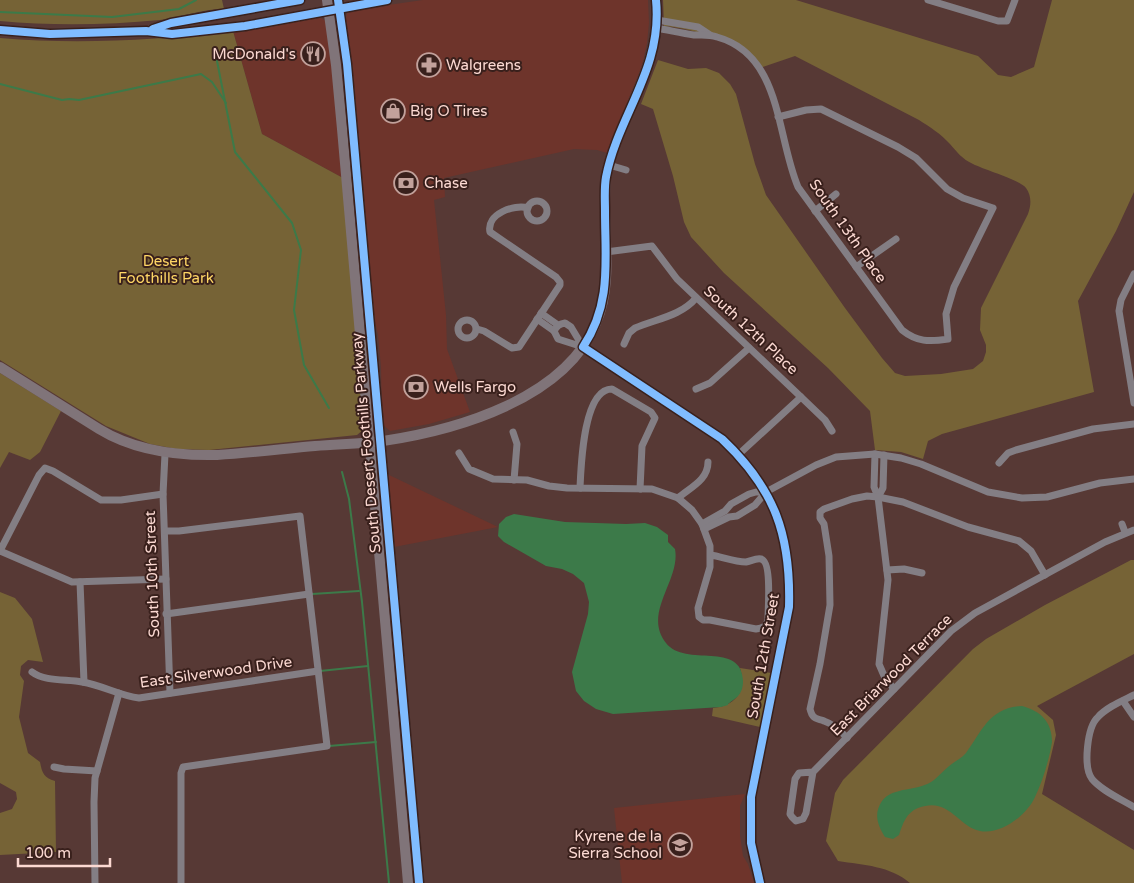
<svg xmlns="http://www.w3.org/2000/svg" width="1134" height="883" font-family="'Varela Round',sans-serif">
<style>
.built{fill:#6e342b}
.green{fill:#766336}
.water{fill:#3c7a49}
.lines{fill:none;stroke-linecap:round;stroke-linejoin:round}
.stream{stroke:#3c7a49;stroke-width:2}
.street{stroke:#837e84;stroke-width:7}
.secondary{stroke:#807479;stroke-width:10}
.cycleway-casing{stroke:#39201c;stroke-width:11}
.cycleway{stroke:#80bcff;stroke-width:8}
.labels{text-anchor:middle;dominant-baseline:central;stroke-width:4;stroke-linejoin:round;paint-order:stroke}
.poi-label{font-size:15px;fill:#fcd9d2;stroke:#39201c;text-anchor:start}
.street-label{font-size:15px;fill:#fcd9d2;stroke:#39201c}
.park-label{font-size:15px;fill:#fed665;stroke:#39201c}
</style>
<rect width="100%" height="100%" fill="#573935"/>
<g class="built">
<polygon points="423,0 648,0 649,23 647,43 642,66 607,153 597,150 574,149 444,178 445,197 434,200 446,315 447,349 470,412 429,424 390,431 382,424 381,367 378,334 374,319 345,20 347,13 353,10"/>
<polygon points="319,17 326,21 328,25 343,178 262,134 233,31"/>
<polygon points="387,474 498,527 394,547"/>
<polygon points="745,794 740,806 740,835 743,856 748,864 754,883 622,883 614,808"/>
</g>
<g class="green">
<path d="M0,0H222L224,9C202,9 182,17 160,20C107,25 53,26 0,21Z"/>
<path d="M663,0H796L978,56L998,75L1011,77L1034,67L1052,0H1134V192L1116,231L1078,301L1094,392L942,434L928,441L923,459L901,452L875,450L870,411L828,368L724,273L691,237L684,222L673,176L653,109L641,104L658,60L688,69L706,68L719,73L730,84L736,94L755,164L766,195L845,308L882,358L895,373L905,376L941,374L973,369L983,361L986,352V345L980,330L981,308L1028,214C1031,206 1032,196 1026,188C1020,180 985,170 973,164C962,159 957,152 950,144C941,134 930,127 919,120L795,56L760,68C742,44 693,28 664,26Z"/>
<path d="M233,31L262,134L343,178L364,429L357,435L209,450L177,449L150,444L106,426L0,360V38C79,45 155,40 233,31Z"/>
<polygon points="0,373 61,411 40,452 30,460 9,452 0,468"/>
<path d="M1131,560H1134V654L1037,706L1053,720L1056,735L1042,794L1134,850V883H910C890,866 864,865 838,861L826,841L835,793L843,780L973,649L986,639L1045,605Z"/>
<path d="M0,592L15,598L32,619L43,662L28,660L21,666L20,675L24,681L19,717L28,753L40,762C42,773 44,778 55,781L56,852L0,855V813L12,809L17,799L16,792L0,783Z"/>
<path d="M740,668L771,673L760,727L712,716L713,708C736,706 747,691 740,668Z"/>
</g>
<g class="water">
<path d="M514,514L565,522L626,524L645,523L657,527L668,535V542L675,549C681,580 642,613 666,643C685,668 742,640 743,681C743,695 736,698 728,704V705L721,707L613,714L596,709L584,701L576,691L572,672L588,614L589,602L584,583L573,574L562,569L546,566L504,542L498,536L499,524L506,517Z"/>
<path d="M1022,706C1041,711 1052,722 1052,742C1049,760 1043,780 1035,797C1027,815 1001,835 980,831C957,826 949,796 918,808C906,813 903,823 899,835L893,839L885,837C878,826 873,814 882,801C893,786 919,792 934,780C939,776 943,771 948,767C953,762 961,759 966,753C983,730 989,708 1022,706Z"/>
</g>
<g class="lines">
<g class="stream">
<polyline points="0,12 112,17 179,9 196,0"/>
<polyline points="216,56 235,152 292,223 301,250 294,310 304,365 329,408"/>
<polyline points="0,84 62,100 69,99 79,100 201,74 212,82 226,103"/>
<polyline points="342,472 349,499 362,602 389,883"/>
<polyline points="312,594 359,591"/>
<polyline points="320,671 368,666"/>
<polyline points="329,746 376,742"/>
</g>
<g class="street">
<polyline points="928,0 998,21 1007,21 1015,0"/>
<polyline points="657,20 698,27 710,35"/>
<path d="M656,28C668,30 681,33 694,35C702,35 709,34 717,37C782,55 776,135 798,187L902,330C917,342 929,342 948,339L946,314L954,287L993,208L963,198L947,189L916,158L898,147L821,109L806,110L778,117"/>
<polyline points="609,165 626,170"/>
<circle cx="537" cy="211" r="10"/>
<polyline points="815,211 836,194"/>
<polyline points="606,252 652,246 677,279 801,397 825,420 832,431"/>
<polyline points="856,267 896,239"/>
<polyline points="1134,274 1121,300 1119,311 1134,403"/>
<polyline points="541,313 558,325"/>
<polyline points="537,319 554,331"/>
<circle cx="467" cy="329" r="9"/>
<path d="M477,329L484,331L512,348L519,347L560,285V282L556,277L490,232C486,214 514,204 528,208"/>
<path d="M624,344L629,333L635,328C656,319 681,316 696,298"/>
<path d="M583,347L571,327L565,323C559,324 557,326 554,331L558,339L583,347L722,439C775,489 791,535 789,607L751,797V843L760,883"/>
<polyline points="696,389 710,383 749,348"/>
<polyline points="513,432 517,444 514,480"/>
<path d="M459,453L469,469L493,479L527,480L549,486L567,488L652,489L678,498L692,510L702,524L710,546V567L698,608L699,617L703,620H710L756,629C763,628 767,626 768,619C768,609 772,561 761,559C756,558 751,561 746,562C735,562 722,557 711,555"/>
<polyline points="165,454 163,494 170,693"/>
<polyline points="875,454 874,487 878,497 888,580 879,664 885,678 894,689"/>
<polyline points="738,455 801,397"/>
<polyline points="999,463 1008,453 1016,450 1093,429 1134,424"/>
<path d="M580,488C581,467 583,389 612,389L651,412L655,418L642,446L640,489"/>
<polyline points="878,497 883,488 884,455"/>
<path d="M678,498C691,487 708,480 708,462"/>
<polyline points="702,524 725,511 731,504 749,494 756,492 766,492"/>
<polyline points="1122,524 1125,532"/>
<polyline points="704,529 729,517 737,516 755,505 766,492 816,465 836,457 875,454 901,458 921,464 988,492 1022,498 1047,497 1100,483 1134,479"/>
<polyline points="165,531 179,531 300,516 327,746 183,767 181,773 181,883"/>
<polyline points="0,551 39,475 45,468 53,471 101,500 121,500 163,494"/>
<polyline points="0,551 72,582 166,579"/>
<polyline points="887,570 904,569 922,573"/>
<polyline points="80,582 84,682"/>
<polyline points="166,614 309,594"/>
<path d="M32,672C45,682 67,679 82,682C102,685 120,696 139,698L318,671"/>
<path d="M1134,695C1122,701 1107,707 1098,717C1087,727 1083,767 1092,779C1102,791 1121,799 1134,807"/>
<polyline points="1123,701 1134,717"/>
<path d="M847,738C841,731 833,724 824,721C820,719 816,720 813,716C811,714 811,712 810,709L820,664L830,605L829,556L824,524L820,518V512L824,509L852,499L867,496L878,497L903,502L968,527L1019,541L1031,551L1045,575"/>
<polyline points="54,767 64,769 97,771"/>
<polyline points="813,772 799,773 795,779 790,814 792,817 796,821 803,819 806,813 813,772 951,631 975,613 1105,542 1134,530"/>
<polyline points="95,883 94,802 95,778 119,693"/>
</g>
<g class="secondary">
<polyline points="327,0 336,65 342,129 408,883"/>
<polyline points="338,0 347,64 419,883"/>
<polyline points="152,29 171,23 300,0"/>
<polyline points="0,30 50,34 146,31 172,34 245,26 387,0"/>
<path d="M0,367L99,429C135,451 176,456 217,455C250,453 282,449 315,446C337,444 360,444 383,441C457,430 565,399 596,323C612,287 605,246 605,207C605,197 605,187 606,177C618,115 663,67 656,0"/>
</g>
<g class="cycleway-casing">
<g id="cycleway">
<polyline points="338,0 347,64 419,883"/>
<path d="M656,0C663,69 618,115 606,177C604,188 605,200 605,211C605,261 612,303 583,347L722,439C775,489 791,535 789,607L751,797V843L760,883"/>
<polyline points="153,29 171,23 300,0"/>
<polyline points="0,30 50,34 146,31 172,34 245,26 387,0"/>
</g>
</g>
<use href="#cycleway" class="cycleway"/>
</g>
<defs>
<g id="restaurant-ring" transform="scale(1.25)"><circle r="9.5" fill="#39201c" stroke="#c2a19b" stroke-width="1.5"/><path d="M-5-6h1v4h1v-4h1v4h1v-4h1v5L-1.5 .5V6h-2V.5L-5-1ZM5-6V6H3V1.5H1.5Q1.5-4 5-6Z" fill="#c2a19b"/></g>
<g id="pharmacy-ring" transform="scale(1.25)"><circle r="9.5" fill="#39201c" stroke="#c2a19b" stroke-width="1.5"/><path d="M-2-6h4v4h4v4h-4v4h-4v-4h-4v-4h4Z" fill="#c2a19b"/></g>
<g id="shop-ring" transform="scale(1.25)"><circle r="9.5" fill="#39201c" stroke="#c2a19b" stroke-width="1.5"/><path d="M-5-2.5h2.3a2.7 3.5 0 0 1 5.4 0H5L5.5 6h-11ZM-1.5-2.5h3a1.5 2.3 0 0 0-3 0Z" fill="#c2a19b"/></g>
<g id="bank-ring" transform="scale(1.25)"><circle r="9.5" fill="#39201c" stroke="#c2a19b" stroke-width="1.5"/><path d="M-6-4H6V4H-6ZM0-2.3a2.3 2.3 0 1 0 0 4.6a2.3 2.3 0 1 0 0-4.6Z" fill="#c2a19b"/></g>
<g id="school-ring" transform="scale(1.25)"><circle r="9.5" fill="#39201c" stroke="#c2a19b" stroke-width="1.5"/><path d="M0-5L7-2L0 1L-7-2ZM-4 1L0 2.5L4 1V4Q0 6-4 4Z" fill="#c2a19b"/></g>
</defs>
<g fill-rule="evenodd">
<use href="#restaurant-ring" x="313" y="54"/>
<use href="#pharmacy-ring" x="429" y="65"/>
<use href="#shop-ring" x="393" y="111"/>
<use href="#bank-ring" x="406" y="183"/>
<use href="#bank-ring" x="416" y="387"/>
<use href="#school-ring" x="680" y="845"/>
</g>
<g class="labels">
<g class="poi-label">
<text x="296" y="54" text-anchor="end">McDonald's</text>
<text x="446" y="65">Walgreens</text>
<text x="410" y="111">Big O Tires</text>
<text x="424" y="183">Chase</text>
<text x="434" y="387">Wells Fargo</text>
<text x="662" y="836" text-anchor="end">Kyrene de la<tspan x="662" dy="17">Sierra School</tspan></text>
</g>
<g class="street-label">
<text transform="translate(848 231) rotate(55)">South 13th Place</text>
<text transform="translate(751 330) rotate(43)">South 12th Place</text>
<text transform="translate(366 443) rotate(-95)">South Desert Foothills Parkway</text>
<text transform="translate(152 574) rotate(-92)">South 10th Street</text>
<text transform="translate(763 656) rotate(-80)">South 12th Street</text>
<text transform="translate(216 672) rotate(-8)">East Silverwood Drive</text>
<text transform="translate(891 675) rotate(-45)">East Briarwood Terrace</text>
</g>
<g class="park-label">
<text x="166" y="261">Desert<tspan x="166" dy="17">Foothills Park</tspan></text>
</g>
</g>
<path d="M18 858v8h92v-8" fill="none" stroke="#fcd9d2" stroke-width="2.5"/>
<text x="25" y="858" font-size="15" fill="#fcd9d2" stroke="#39201c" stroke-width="4" paint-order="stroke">100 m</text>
</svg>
